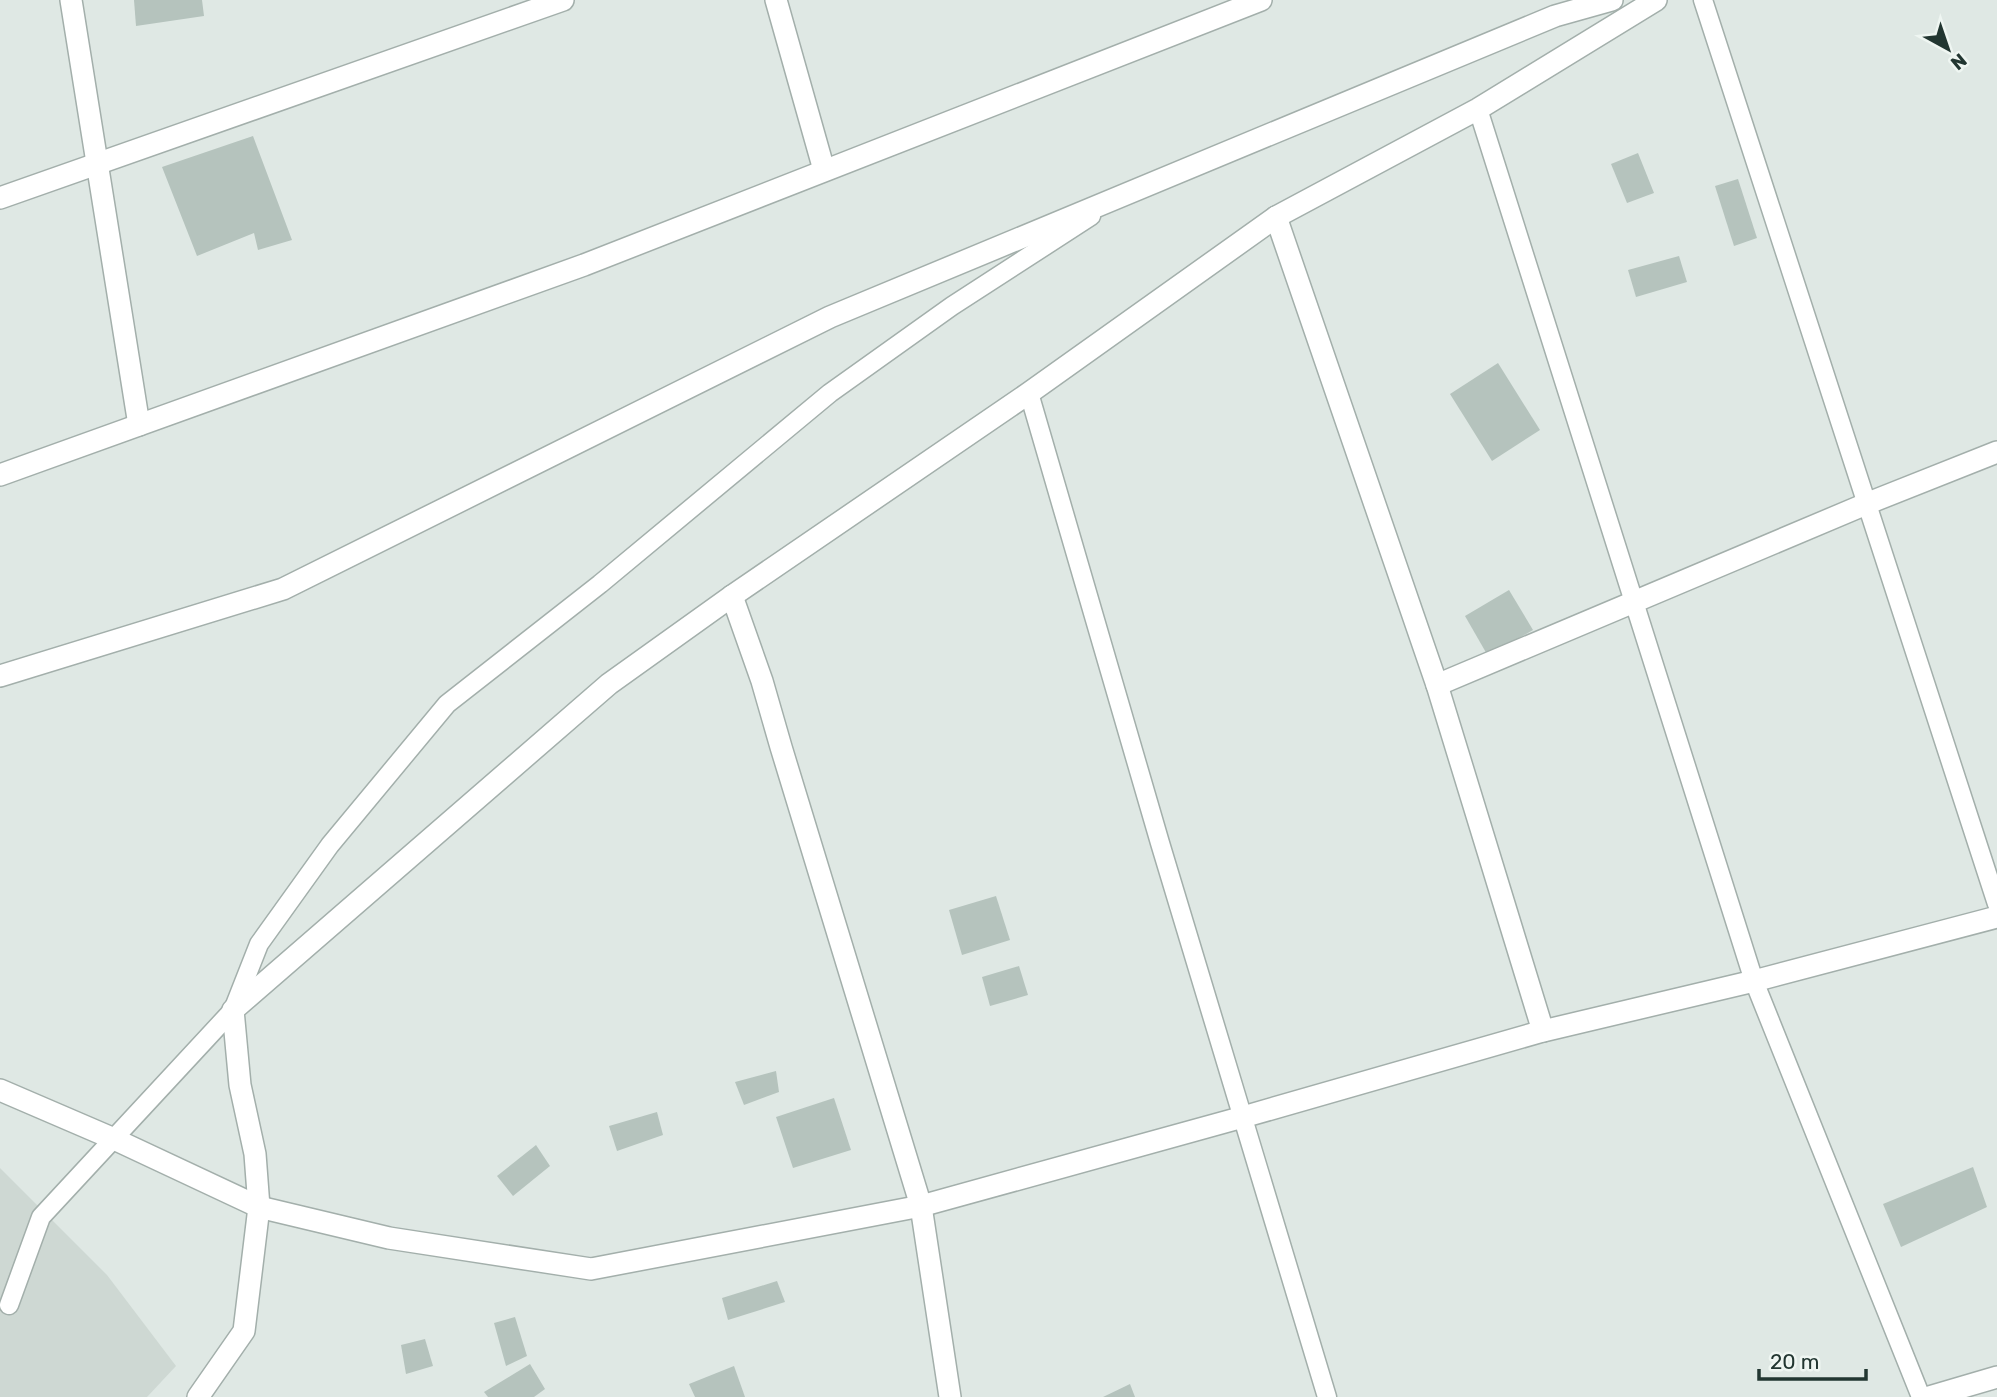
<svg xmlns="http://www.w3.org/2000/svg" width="1997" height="1397" font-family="Rubik,sans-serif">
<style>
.built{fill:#ced8d3}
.building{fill:#b5c3bd}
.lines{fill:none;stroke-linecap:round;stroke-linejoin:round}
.service-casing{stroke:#a3afab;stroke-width:21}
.minor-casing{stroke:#a3afab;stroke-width:24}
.service{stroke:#fff;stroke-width:18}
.minor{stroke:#fff;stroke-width:21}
</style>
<rect width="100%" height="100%" fill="#dfe8e4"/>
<polygon class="built" points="0,1168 107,1275 176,1366 147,1397 0,1397"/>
<g class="building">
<polygon points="134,0 202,0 204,16 136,26"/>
<polygon points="253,136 292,240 258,250 254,233 197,256 162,167"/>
<polygon points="1638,153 1654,193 1627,203 1611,164"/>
<polygon points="1738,179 1757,238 1734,246 1715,186"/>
<polygon points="1679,256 1687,282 1636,297 1628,270"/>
<polygon points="1498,363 1540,430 1492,461 1450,394"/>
<polygon points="1509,590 1533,630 1488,656 1465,616"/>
<polygon points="996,896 1010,940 962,955 949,910"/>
<polygon points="1019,966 1028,995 990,1006 982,977"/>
<polygon points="776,1071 779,1092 744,1105 735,1082"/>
<polygon points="834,1098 851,1150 793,1168 776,1117"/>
<polygon points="657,1112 663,1135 617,1151 609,1126"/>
<polygon points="536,1145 550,1166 513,1196 497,1176"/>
<polygon points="1973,1167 1987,1207 1901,1247 1883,1204"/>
<polygon points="777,1281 785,1302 728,1320 722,1298"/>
<polygon points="515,1317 527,1356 506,1366 494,1323"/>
<polygon points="425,1339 433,1366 406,1374 401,1345"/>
<polygon points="530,1364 545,1389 534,1397 488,1397 484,1392"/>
<polygon points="734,1366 745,1397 695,1397 689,1384"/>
<polygon points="1130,1384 1135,1397 1103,1397"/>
</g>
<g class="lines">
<g class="service-casing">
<g id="service">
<polyline points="1703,0 1997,904"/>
<polyline points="1478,109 1754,981 1921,1397"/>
<polyline points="1029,393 1160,843 1327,1397"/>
<polyline points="9,1305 41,1217 233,1010 259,944 330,845 447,704 600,584 830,393 952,306 1091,216"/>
</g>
</g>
<g class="minor-casing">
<g id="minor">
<polyline points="71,0 139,425"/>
<polyline points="776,0 824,170"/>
<polyline points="0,198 563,0"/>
<polyline points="1276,217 1437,685 1543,1031"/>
<polyline points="0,475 584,265 1261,0"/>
<polyline points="732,596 762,681 781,747 921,1206 950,1397"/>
<polyline points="0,676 283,589 830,317 1555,16 1612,0"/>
<polyline points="1437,685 1866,504 1997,452"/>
<polyline points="0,1090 114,1139 259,1207 389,1238 591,1269 921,1206 1243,1117 1543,1031 1754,981 1997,917"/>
<polyline points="198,1397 244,1331 259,1207 255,1154 240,1085 233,1010 609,684 732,596 1029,393 1276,217 1478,109 1656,0"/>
<polyline points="1929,1397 1997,1377"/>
</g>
</g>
<use href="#service" class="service"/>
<use href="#minor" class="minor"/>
</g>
<g transform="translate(1948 49) rotate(140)" stroke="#eff6f2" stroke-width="5" paint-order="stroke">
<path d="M0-5L12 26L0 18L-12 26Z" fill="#223631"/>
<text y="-10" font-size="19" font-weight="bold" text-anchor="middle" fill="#223631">N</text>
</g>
<path d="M1759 1369v10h107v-10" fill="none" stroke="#223631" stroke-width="3.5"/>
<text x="1770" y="1369" font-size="21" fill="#223631" stroke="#eff6f2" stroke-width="5" paint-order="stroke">20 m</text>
</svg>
